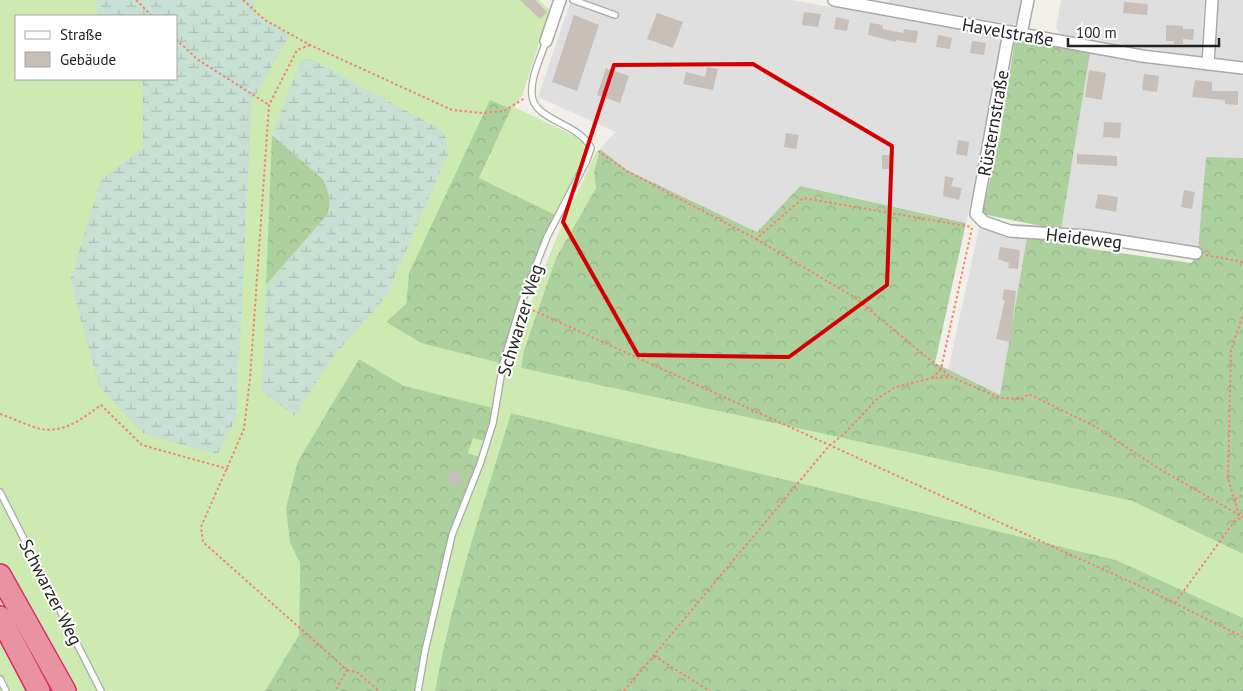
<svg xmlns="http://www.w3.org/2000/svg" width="1243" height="691" font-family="'PT Sans',sans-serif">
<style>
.residential{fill:#e0dfdf}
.grass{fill:#cdebb0;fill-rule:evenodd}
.forest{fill:url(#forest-crowns)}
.wetland{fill:url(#wetland-marsh)}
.building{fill:#c7bfb8}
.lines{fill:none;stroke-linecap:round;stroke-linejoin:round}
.service-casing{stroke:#a9a9a9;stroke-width:8}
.minor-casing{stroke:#a9a9a9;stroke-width:14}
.motorway-casing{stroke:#dc2a67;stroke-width:24}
.path{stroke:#fa8072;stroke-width:2;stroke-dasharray:2.5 2.5;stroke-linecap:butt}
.service{stroke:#fff;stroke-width:5.5}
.minor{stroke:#fff;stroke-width:11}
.motorway{stroke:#e892a2;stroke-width:21}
.marked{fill:none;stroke:#d40000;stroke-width:4;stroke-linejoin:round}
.labels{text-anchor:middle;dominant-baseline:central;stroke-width:4;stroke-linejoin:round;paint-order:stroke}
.street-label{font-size:18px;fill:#222;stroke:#fff}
</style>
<defs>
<pattern id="forest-crowns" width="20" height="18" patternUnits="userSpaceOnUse" patternTransform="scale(1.25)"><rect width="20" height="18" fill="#add19e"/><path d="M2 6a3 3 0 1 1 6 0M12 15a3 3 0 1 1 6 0" fill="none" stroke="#95b388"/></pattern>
<pattern id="wetland-marsh" width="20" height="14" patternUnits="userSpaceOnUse" patternTransform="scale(1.25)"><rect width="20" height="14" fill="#c6e0d4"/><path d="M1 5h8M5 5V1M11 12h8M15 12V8" fill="none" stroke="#aac0b6"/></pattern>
</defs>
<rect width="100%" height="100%" fill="#f2efe9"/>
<g class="residential">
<polygon points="571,0 791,0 1002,37 985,134 966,223 800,186 757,232 627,170 600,149 616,132 538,97"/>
<polygon points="889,0 1023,0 1019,22 1014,25 889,3"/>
<polygon points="1061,0 1204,0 1201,57 1060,34 1056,28"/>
<polygon points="1217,0 1243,0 1243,61 1216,59"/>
<polygon points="1090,53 1167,66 1243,75 1243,158 1206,158 1198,249 1061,230"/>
<polygon points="979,228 1027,237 1000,396 948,371"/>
</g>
<path class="grass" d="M0,0H539L550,10L522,96L514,107L577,137L582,141L586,151L556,215L479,178L511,109L409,273L406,304L386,322L421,343L510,365C526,314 545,263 567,214C577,193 587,173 596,152L600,149L594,172L596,188L556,258L524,350L521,368L1132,501L1243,554V618L1116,560L511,413C483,505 452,596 435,691H415C429,611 453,535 479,458L468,454L473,437L484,441L493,409L404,386L359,359L298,461L290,543L300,563L299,635L265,691H0ZM16,16H176V79H16Z"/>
<g class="forest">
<polygon points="1015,39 1090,53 1061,230 982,214 1000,136"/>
<polygon points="490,100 511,109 479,178 556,215 537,254 500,363 421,343 386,322 406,304 409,273"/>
<polygon points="272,135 324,180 330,198 328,214 266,285"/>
<polygon points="600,149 627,170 757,232 800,186 966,223 935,363 1000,395 1027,237 1098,250 1192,263 1198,249 1206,157 1243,158 1243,554 1132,501 521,368 524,350 556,258 596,188 594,172"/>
<path d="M359,359L404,386L493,408L484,441L473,438L468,453L479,457C454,534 429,611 415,691H265L299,635L300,563L290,543L286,508L298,461Z"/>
<path d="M511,413L1116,560L1243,618V691H435C452,596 483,505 511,413Z"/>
</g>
<g class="wetland">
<polygon points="95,0 253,0 254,13 290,35 252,101 236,419 217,455 142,433 99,386 70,280 101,180 143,147 143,79 176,79 176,16 98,16"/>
<polygon points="311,59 440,129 447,140 448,154 387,295 330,361 295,416 262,391 266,286 328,214 330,198 324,180 272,135 301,60"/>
</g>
<g class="building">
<polygon points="520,0 535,0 547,12 540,19"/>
<polygon points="1124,2 1148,4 1147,15 1123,13"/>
<polygon points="804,12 821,14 818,27 802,25"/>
<polygon points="657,13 683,22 673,48 647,39"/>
<polygon points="574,15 599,25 577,91 552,82"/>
<polygon points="836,17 849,20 847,31 834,29"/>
<polygon points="870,23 883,25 883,29 903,33 904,29 918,31 916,43 896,40 896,42 868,35"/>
<polygon points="1166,25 1183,26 1183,29 1194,29 1193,40 1183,39 1183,44 1174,44 1174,41 1166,41"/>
<polygon points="938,35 952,38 950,49 936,47"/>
<polygon points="972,41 986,43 984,55 970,53"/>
<polygon points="707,67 718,69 713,90 683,84 686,72 705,77"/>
<polygon points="606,68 629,76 620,103 597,95"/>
<polygon points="1089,70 1106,73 1102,100 1085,97"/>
<polygon points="1144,74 1159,76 1157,92 1142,90"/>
<polygon points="1195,80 1212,82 1212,91 1238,91 1238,105 1225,104 1225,100 1192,97"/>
<polygon points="1104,122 1121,123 1120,138 1103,137"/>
<polygon points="786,133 799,135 796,149 784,147"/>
<polygon points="958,140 969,142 967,156 956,154"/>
<polygon points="1077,154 1117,156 1117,166 1077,164"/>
<polygon points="882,155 891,155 890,169 882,169"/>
<polygon points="945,176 954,178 951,186 962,188 959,200 943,196"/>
<polygon points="1184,190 1195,192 1192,209 1181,207"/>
<polygon points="1098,194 1118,197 1116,212 1095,208"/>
<polygon points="1000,247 1020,250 1018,269 1008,268 1009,263 998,259"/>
<polygon points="1004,289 1016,291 1010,342 996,339 1005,300 1002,300"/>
<polygon points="451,471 462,475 458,486 447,481"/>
</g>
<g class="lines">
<g class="service-casing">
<g id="service">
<polyline points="573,0 615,15"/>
<polyline points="0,492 101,691"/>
<polyline points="0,679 6,691"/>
<path d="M418,691L425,651L452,535L480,464L493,423L503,364L521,304L547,237L587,160L591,148C578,122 534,121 532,95C530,78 541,57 546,41"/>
</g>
</g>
<g class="minor-casing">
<g id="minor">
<polyline points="834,0 1142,56 1243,68"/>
<polyline points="1009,32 976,214 984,222 1010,231 1087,236 1196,253"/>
<polyline points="1021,34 1028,0"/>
<polyline points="546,41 560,0"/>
<polyline points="1208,64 1212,0"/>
</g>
</g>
<g class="motorway-casing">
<g id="motorway">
<polyline points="0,575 65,691"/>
<polyline points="0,617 39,691"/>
</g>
</g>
<g class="path">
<polyline points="136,0 152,16"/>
<polyline points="243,0 265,20 310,45 452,110 482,113 504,111 525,98"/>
<polyline points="176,39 197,59 269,105"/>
<polyline points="310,45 297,50 269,105 250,379 244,429 201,527 203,542 347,670 335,691"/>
<polyline points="598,151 627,171 756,239 803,198 972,227"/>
<polyline points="756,239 854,297 951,377"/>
<polyline points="1206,255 1243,262"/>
<polyline points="528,308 1144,588 1243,637"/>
<polyline points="932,378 941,369 972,228"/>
<path d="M0,414C12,418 24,424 37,428C62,435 82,419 101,405L142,445L228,469"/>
<polyline points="1235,499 1243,495"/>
<polyline points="1175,603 1234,522 1240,518 1228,478 1231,350 1243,314"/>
<polyline points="654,656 710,691"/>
<polyline points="347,670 358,673 379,691"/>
<polyline points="624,691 829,446 845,433 878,398 896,387 932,378 951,377 1000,398 1022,399 1029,394 1096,427 1158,468 1243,517"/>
</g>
<use href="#service" class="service"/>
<use href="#minor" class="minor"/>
<use href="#motorway" class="motorway"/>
</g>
<path class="marked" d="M753,64L892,146L887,285L789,357L638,355L563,222L614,65Z"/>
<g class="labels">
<g class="street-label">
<text transform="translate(1008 32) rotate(10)">Havelstraße</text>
<text transform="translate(993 123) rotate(-80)">Rüsternstraße</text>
<text transform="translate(1084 238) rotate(6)">Heideweg</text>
<text transform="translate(520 320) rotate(-73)">Schwarzer Weg</text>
<text transform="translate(51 592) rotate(63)">Schwarzer Weg</text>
</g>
</g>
<rect x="15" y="15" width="162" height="65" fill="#ffffff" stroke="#a7a7a7"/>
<rect x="25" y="31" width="25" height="8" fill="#ffffff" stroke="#a7a7a7"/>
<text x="60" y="40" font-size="15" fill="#222222">Straße</text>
<rect x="25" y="52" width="25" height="15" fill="#c7bfb8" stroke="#a7a7a7"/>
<text x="60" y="65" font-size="15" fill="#222222">Gebäude</text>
<path d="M1068 38v8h151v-8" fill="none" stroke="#222222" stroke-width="2.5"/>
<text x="1076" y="38" font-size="15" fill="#222222" stroke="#ffffff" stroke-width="4" paint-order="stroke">100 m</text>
</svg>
